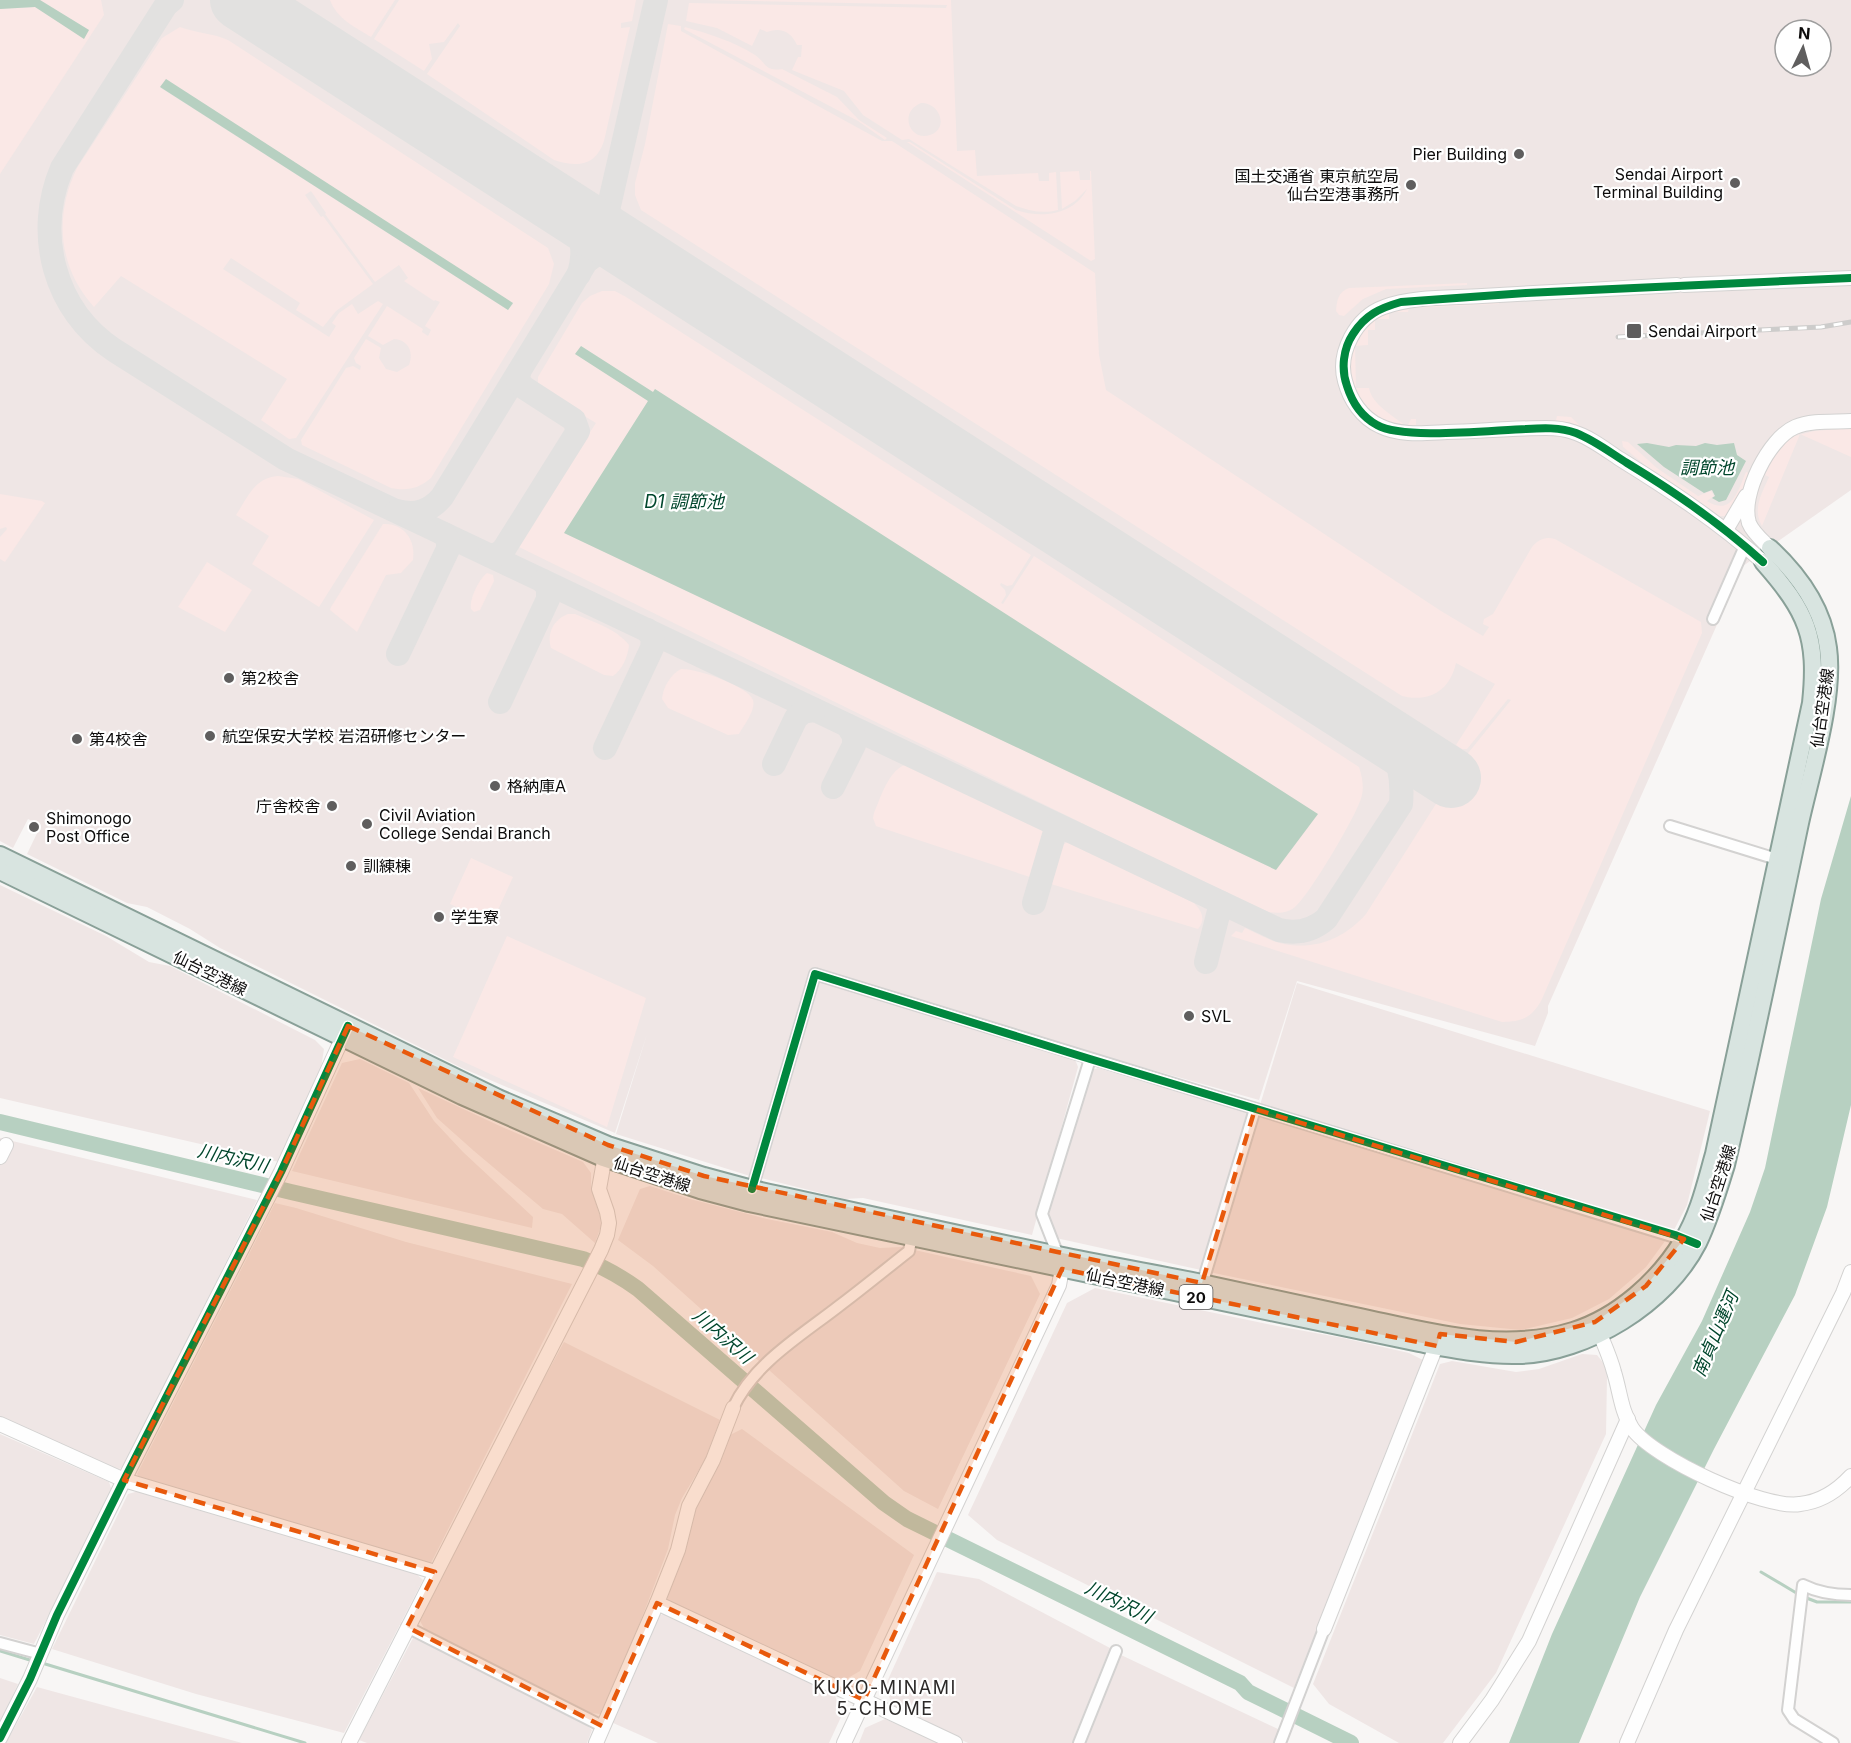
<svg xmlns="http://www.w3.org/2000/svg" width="1851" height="1743" font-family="Inter,'Noto Sans JP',sans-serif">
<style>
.built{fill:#efe6e5;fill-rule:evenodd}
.green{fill:#fae8e6;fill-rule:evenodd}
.water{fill:#b7d0c1}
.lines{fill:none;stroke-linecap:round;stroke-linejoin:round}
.stream{stroke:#b7d0c1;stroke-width:3}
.river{stroke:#b7d0c1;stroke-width:16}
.taxiway{stroke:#e2e1e0;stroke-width:24}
.runway{stroke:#e2e1e0;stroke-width:60}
.minor-casing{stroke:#d3d2d1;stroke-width:14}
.tertiary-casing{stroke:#d3d2d1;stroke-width:16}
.primary-casing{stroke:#89a098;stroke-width:20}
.minor{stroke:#fefefe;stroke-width:10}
.tertiary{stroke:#fefefe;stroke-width:14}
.primary{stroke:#d8e4e0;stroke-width:16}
.rail-casing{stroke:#cdcccb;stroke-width:5}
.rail{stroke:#fff;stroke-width:3;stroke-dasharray:9;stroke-linecap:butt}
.cycleway-casing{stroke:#fff;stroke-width:11}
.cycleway{stroke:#00873e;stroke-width:8}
.marked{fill:#e8590c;fill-opacity:0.2;stroke:#e8590c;stroke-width:4.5;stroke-dasharray:12 8;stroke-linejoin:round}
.poi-dot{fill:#5f5e5e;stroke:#fff;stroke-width:2}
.labels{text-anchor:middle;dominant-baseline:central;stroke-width:4.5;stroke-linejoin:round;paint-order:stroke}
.shield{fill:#fff;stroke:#565555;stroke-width:1.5}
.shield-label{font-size:15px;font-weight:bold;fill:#0d0c0c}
.poi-label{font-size:16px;fill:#0d0c0c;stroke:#fff;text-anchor:start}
.street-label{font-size:16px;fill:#0d0c0c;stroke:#fff}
.water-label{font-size:18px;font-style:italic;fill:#00462c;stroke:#fff}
.neighbourhood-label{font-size:18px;letter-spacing:1.5px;fill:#2c2928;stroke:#fff}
</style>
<rect width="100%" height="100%" fill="#f8f6f5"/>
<g class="built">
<path d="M0,0H1851V490L1743,566L1548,1006V1013L1535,1046L1297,981L1259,1100L1114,1059L813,969L799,1011L750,1176L616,1134L647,1034L615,1133L462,1068L220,948L190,929L147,907L127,903L27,854L41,825L28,819L13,848L0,841ZM1785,30H1821V66H1785Z"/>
<polygon points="0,885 106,936 149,962 170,966 315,1040 324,1049 321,1068 279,1162 0,1098"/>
<polygon points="818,980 1075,1059 1078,1067 1032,1235 863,1198 845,1199 761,1178"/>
<polygon points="1297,983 1710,1111 1687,1205 1674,1230 1260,1105"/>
<polygon points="360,1059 409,1083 434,1121 463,1152 533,1217 532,1228 292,1171 342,1063"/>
<polygon points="1098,1068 1248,1113 1201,1270 1056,1238 1048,1215 1092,1070"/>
<polygon points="418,1088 502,1127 583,1162 591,1173 591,1188 600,1216 601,1226 595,1243 562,1214 543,1209 474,1151 437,1118"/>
<polygon points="1258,1114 1668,1237 1646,1267 1609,1299 1572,1318 1521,1330 1460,1324 1209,1272"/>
<polygon points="0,1138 257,1200 124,1466 118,1470 0,1418"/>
<polygon points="650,1186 690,1199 767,1219 832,1232 857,1243 880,1248 901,1247 1031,1276 1040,1294 938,1509 904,1491 653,1266 618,1240 640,1189"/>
<polygon points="275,1203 296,1208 406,1242 572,1284 431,1563 424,1563 141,1482 137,1474"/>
<polygon points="1095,1288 1277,1326 1343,1338 1409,1353 1423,1360 1294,1688 997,1540 968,1515 1067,1303"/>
<polygon points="564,1342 720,1420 706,1458 682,1498 675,1515 668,1549 649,1599 626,1658 600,1714 591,1713 487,1661 424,1628 420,1621 512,1438"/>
<polygon points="1582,1354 1597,1355 1605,1365 1607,1377 1606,1434 1496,1673 1443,1743 1399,1743 1329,1704 1313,1684 1440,1364 1452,1361 1516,1372 1539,1369"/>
<polygon points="742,1429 914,1555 860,1671 841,1682 670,1603 665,1594 693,1510 728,1436"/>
<polygon points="0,1434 109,1482 112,1491 34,1644 0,1635"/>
<polygon points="139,1491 412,1570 423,1580 344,1733 196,1694 52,1649 128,1494"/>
<polygon points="937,1572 979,1579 1110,1648 1072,1743 968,1743 892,1707 886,1684"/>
<polygon points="663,1614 835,1695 841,1717 829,1743 658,1743 611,1722 657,1616"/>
<polygon points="413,1638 439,1648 579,1719 592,1730 587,1743 367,1743 359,1740"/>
<polygon points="1121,1655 1280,1730 1274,1743 1086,1743"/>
<polygon points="0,1678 18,1684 0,1723"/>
<polygon points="37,1687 242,1743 6,1743"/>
<polygon points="885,1719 939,1743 859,1743 865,1728"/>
</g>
<g class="green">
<polygon points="40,0 101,0 104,15 0,174 0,9 35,7 84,38 89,30"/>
<path d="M330,0H395L371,37C355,27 337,19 330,0Z"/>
<path d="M399,0H636L632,21L621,23V28L630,27L604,141C595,167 577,167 554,160L427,74L460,26L458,23L444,42L429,44L432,59L424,71L374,39Z"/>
<path d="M705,0H951L957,151L975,150L977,176L1038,173L1039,181H1049V173L1056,172L1058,210C1043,214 1030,211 1016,206L909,139L902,140L863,115L844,91L792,70L798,57H801L802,45H797C791,31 780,27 767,32L760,29L752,46L717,28L686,21L689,3L946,8L947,5ZM921,103C939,102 950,128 930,135C910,142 898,112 921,103Z"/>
<path d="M668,24L681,26V31L882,141H892L1095,273L1099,355L1106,390L1441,611L1483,636L1489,627L1483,624L1484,619L1493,614L1532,547C1538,540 1545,536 1555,539L1701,622L1702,633L1542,999C1533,1017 1522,1022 1502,1022L1231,936L1236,931L1242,933L1245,928C1257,933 1271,942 1284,944C1317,950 1345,938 1366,914L1469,752L1511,700L1508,699L1467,749H1462L1456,745L1495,684L1456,663C1450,690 1430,703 1402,696L641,210L635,195V183L645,144Z"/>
<path d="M180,27C196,33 212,33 228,40L548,248L554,264L549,284L431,478C418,489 407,491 391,488L302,445L301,440L346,368L353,366L360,370L361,366L356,363L354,358L366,339L381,348L379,358L386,369L397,372L409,365C414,351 408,340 394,339L383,345L368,336L387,306L423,329L422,332L428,336L431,330L425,326L440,302L435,300L434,301L404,281L408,278L399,265L375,282L325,214L326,213L311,191L305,195L321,217L323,216L373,284L336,311L323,327L296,310L300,303L231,258L223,269L329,337L336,326L332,323L339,313L352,304L358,314L378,301L383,304L296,438L289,439L261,420L287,379L121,276L94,307C58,267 54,216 77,168L162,38ZM166,79L513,304L508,310L161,88Z"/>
<path d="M685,27C709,34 733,41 755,55C766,62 764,72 782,69L837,97L859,120L887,138L885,140L858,121L684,29Z"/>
<path d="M907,142H910L1016,210C1041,219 1074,215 1087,189L1075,201L1062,209L1060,172L1079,171L1080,180H1090V171H1091L1095,259L1091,261Z"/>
<path d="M1467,283V285L1386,289L1363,299L1344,316L1339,315L1336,311C1337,300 1338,292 1349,288Z"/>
<path d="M602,291H615L626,297L1031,555L1012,585L1007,586L1001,583L1000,585L1005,590L1006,595L1001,603L1003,604L1034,556L1359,767C1362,776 1364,786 1362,795C1359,812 1308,897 1295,907C1287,914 1277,913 1268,912L1139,851L519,547V542L596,423L541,390L538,383V377L582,303L590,296ZM581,346L653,392L655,389L1276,870L565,533L648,401Z"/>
<path d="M1499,302V304L1409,308L1408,312H1389V319H1375V330H1368V345L1355,346L1356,388H1369C1372,405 1394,416 1407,427L1411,419H1416V425H1435L1556,420L1557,416L1571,417L1582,428C1572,428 1561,424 1550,423C1505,421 1426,439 1386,422C1367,414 1353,397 1351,377C1347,350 1363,321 1389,311C1415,301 1469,303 1499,302Z"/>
<path d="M1851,428V457L1800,434L1762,526C1752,509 1762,493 1769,477L1765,475L1777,450L1791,437L1814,431Z"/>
<path d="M1622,441L1628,442L1657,468L1698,496L1711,491L1714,496L1707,501C1732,517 1738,490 1746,472L1751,474L1736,507L1729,516H1717L1689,494L1688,496L1658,474L1657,475L1623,447Z"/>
<path d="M278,476L298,479L374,520L319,607L252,564L269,536L236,515C248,497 254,478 278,476Z"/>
<polygon points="0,494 42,501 45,503 5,562 0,559 0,537 7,529 6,527 0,529"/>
<path d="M383,524C405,523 416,541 413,560L401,573L386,575L357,632L330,610L331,607Z"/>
<polygon points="207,562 252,590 225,632 178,607"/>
<path d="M487,573L493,575L494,581L480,610L474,612L471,609C469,599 479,579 487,573Z"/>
<path d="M568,614H575C593,622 617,629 629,645C628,657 622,670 613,676L604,675L551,648C547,633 553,620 568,614Z"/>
<path d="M681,669C696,668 748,686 753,700C756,710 744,725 739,734L728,735L668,708L662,699C663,687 671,674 681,669Z"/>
<path d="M908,764L1043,830L1047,834L1048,840L1036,879L876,826L873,818L874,813C881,797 889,768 908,764Z"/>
<path d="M1068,842L1194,903C1202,911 1206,920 1198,929L1051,884C1049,871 1055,846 1068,842Z"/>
<polygon points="471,858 513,877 492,923 450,904"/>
<polygon points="507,936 646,998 607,1127 453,1057"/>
</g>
<g class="water">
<polygon points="0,0 40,0 89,30 84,39 35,7 0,9"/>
<polygon points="166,79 513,303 508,310 160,87"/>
<polygon points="581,346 653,392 655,389 1318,814 1276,870 564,533 648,401 575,354"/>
<polygon points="1647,443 1669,447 1676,445 1696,446 1705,443 1717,445 1734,443 1737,455 1746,461 1726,500 1719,502 1712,498 1715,496 1712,490 1704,493 1664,467 1637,444"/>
<polygon points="1851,796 1851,1105 1827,1207 1795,1295 1714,1449 1640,1597 1579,1743 1509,1743 1552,1634 1656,1405 1702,1321 1750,1212 1765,1168 1821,899"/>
</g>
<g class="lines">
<g class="stream">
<polyline points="1761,1572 1798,1594"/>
<polyline points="1804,1597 1817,1602 1851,1602"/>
<polyline points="0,1651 33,1661"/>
<polyline points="42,1663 305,1743"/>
</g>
<path class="river" d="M0,1122L291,1192L583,1259C604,1267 620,1276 638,1289L884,1503L907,1519L1240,1683L1248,1692L1351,1743"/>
<g class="taxiway">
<path d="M172,0L166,5L62,168C34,234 54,310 114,350L286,459L1279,930C1296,934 1312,931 1326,919L1401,804C1403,780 1399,749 1379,732"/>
<path d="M558,204C580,222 587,247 579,274"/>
<path d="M622,245C611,235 607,224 608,210L656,0"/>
<path d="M397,511C416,516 430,511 442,497L586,262C601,249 617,246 635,254"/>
<polyline points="489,555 497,555 504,549 578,431 574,420 523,387 518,380 519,372"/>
<polyline points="398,654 448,549 448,540 444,534"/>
<polyline points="500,702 548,599 548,588 543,581"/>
<polyline points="605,748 652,648 653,638 647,630"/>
<polyline points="774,764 796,718 803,712 814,710"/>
<polyline points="833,787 854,745 854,736 848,726"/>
<polyline points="1034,903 1057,825"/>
<polyline points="1206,962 1221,903"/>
</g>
<polyline class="runway" points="240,0 1451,778"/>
<g class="minor-casing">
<g id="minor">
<polyline points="1713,619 1745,546"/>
<polyline points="1670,826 1783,861"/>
<polyline points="752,1189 815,974 1688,1241"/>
<polyline points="1058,1255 1042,1214 1090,1059"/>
<polyline points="1201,1288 1255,1109"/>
<path d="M733,1408C754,1363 802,1335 839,1306C863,1288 886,1269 909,1251L913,1231"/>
<polyline points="407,1627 602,1726"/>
<polyline points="0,1643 41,1654"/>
<polyline points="1079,1743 1116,1651"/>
<polyline points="1280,1743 1324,1629"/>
<path d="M1833,1743L1794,1719L1788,1710L1803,1585C1819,1593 1834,1595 1851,1595"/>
</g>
</g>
<g class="tertiary-casing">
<g id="tertiary">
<path d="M1677,285C1612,289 1547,292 1482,296C1452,298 1412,296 1384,307C1356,317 1337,353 1345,381C1350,400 1362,418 1380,426C1400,436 1425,433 1447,432C1480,431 1513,428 1546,428C1555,428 1565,429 1573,432C1590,437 1606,450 1620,459C1670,490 1720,523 1763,562"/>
<polyline points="1684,285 1851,278"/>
<polyline points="1726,530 1746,496"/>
<path d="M1770,548C1763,541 1753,533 1749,523C1740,495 1769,438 1795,427C1812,420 1833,422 1851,421"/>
<polyline points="0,1157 6,1145"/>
<path d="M1596,1324C1602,1340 1610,1356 1614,1372C1620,1391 1621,1411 1632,1428C1652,1458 1765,1510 1800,1504C1820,1502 1838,1490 1851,1476"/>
<polyline points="0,1424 124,1480 435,1572"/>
<polyline points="657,1603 955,1743"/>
<polyline points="1324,1629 1439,1339"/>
<polyline points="0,1738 30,1679 57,1615 124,1480 281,1172 347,1028"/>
<polyline points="349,1743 601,1250 607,1235 609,1223 607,1212 599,1189 606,1150"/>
<polyline points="596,1743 657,1603 678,1550 689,1506 713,1460 733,1408"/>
<polyline points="844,1743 1059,1285 1062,1269 1059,1260"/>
<polyline points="1460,1743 1492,1700 1529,1641 1628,1419"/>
<polyline points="1627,1743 1676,1630 1843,1293 1851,1272"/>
</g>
</g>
<g class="primary-casing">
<g id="primary">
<path d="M0,855L498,1098L608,1145L704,1176L752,1189C854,1211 956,1234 1058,1255C1106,1265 1154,1273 1202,1283C1254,1294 1307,1306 1360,1317C1430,1332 1502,1353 1573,1331C1618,1317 1659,1280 1683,1240C1699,1214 1706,1182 1714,1154L1811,703C1818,637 1807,612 1763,562"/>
<path d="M0,871L462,1096L603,1158L700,1190L749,1203L1419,1343C1451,1349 1485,1356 1519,1355C1587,1353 1667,1304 1698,1243C1710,1218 1718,1191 1726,1165C1753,1051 1776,937 1800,823C1811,773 1835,697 1828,648C1823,608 1799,575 1770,548"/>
</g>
</g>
<use href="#minor" class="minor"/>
<use href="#tertiary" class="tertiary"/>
<use href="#primary" class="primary"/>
<g class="rail-casing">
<polyline id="rail" points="1618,337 1821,327 1851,322"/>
</g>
<use href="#rail" class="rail"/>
<g class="cycleway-casing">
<g id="cycleway">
<path d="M1763,562C1722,525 1675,492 1627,463C1611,453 1594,440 1576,433C1560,427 1542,428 1526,429C1492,430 1403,440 1377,425C1362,417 1352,402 1347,386C1341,369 1343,349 1353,334C1365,315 1380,308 1401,302L1526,293L1851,278"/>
<polyline points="752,1189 815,974 1090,1059 1675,1235 1697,1244"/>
<polyline points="0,1738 30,1679 57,1615 124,1480 281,1172 348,1026"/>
</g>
</g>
<use href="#cycleway" class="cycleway"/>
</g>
<path class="marked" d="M348,1026L608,1145L704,1176L1202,1283L1255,1109L1684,1239L1646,1286L1595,1322L1516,1342L1440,1334L1437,1346L1062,1269L864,1700L657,1603L602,1726L407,1627L435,1572L124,1480L281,1172Z"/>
<g class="poi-dot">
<circle cx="1519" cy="154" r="6"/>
<circle cx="1735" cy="183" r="6"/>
<circle cx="1411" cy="185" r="6"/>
<rect x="1626" y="323" width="16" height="16" rx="3"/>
<circle cx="229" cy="678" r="6"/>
<circle cx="210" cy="736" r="6"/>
<circle cx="77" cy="739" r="6"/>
<circle cx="495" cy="786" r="6"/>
<circle cx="332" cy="806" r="6"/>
<circle cx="367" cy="824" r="6"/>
<circle cx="34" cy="827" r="6"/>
<circle cx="351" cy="866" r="6"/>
<circle cx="439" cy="917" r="6"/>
<circle cx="1189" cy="1016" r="6"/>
</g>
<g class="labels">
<rect class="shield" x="1179.5" y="1285" width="33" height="24" rx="4.5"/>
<g class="shield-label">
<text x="1196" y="1297">20</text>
</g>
<g class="poi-label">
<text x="1507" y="154" text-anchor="end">Pier Building</text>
<text x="1723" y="174" text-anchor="end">Sendai Airport<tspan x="1723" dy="18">Terminal Building</tspan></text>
<text x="1399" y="176" text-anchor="end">国土交通省 東京航空局<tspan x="1399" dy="18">仙台空港事務所</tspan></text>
<text x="1648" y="331">Sendai Airport</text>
<text x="241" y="678">第2校舎</text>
<text x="222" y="736">航空保安大学校 岩沼研修センター</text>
<text x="89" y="739">第4校舎</text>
<text x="507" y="786">格納庫A</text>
<text x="320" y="806" text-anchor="end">庁舎校舎</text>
<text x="379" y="815">Civil Aviation<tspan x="379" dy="18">College Sendai Branch</tspan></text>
<text x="46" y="818">Shimonogo<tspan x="46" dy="18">Post Office</tspan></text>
<text x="363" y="866">訓練棟</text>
<text x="451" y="917">学生寮</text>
<text x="1201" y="1016">SVL</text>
</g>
<g class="street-label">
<text transform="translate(1822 708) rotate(-82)">仙台空港線</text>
<text transform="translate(210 973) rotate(26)">仙台空港線</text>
<text transform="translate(652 1174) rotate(18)">仙台空港線</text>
<text transform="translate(1718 1183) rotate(-72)">仙台空港線</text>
<text transform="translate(1125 1282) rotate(12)">仙台空港線</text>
</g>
<g class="water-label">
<text x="1707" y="467">調節池</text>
<text x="684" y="501">D1 調節池</text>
<text transform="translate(233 1158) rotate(13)">川内沢川</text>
<text transform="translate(1715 1334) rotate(-67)">南貞山運河</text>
<text transform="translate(723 1336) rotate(41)">川内沢川</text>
<text transform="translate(1119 1602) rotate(26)">川内沢川</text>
</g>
<g class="neighbourhood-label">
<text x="885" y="1687">KUKO-MINAMI<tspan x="885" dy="21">5-CHOME</tspan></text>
</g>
</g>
<g transform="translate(1803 48) rotate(5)"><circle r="28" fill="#ffffff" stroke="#9e9e9e" stroke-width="1.5"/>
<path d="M0-4.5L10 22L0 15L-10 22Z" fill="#5f5e5e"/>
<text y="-9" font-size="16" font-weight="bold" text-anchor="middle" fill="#0d0c0c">N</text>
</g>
</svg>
